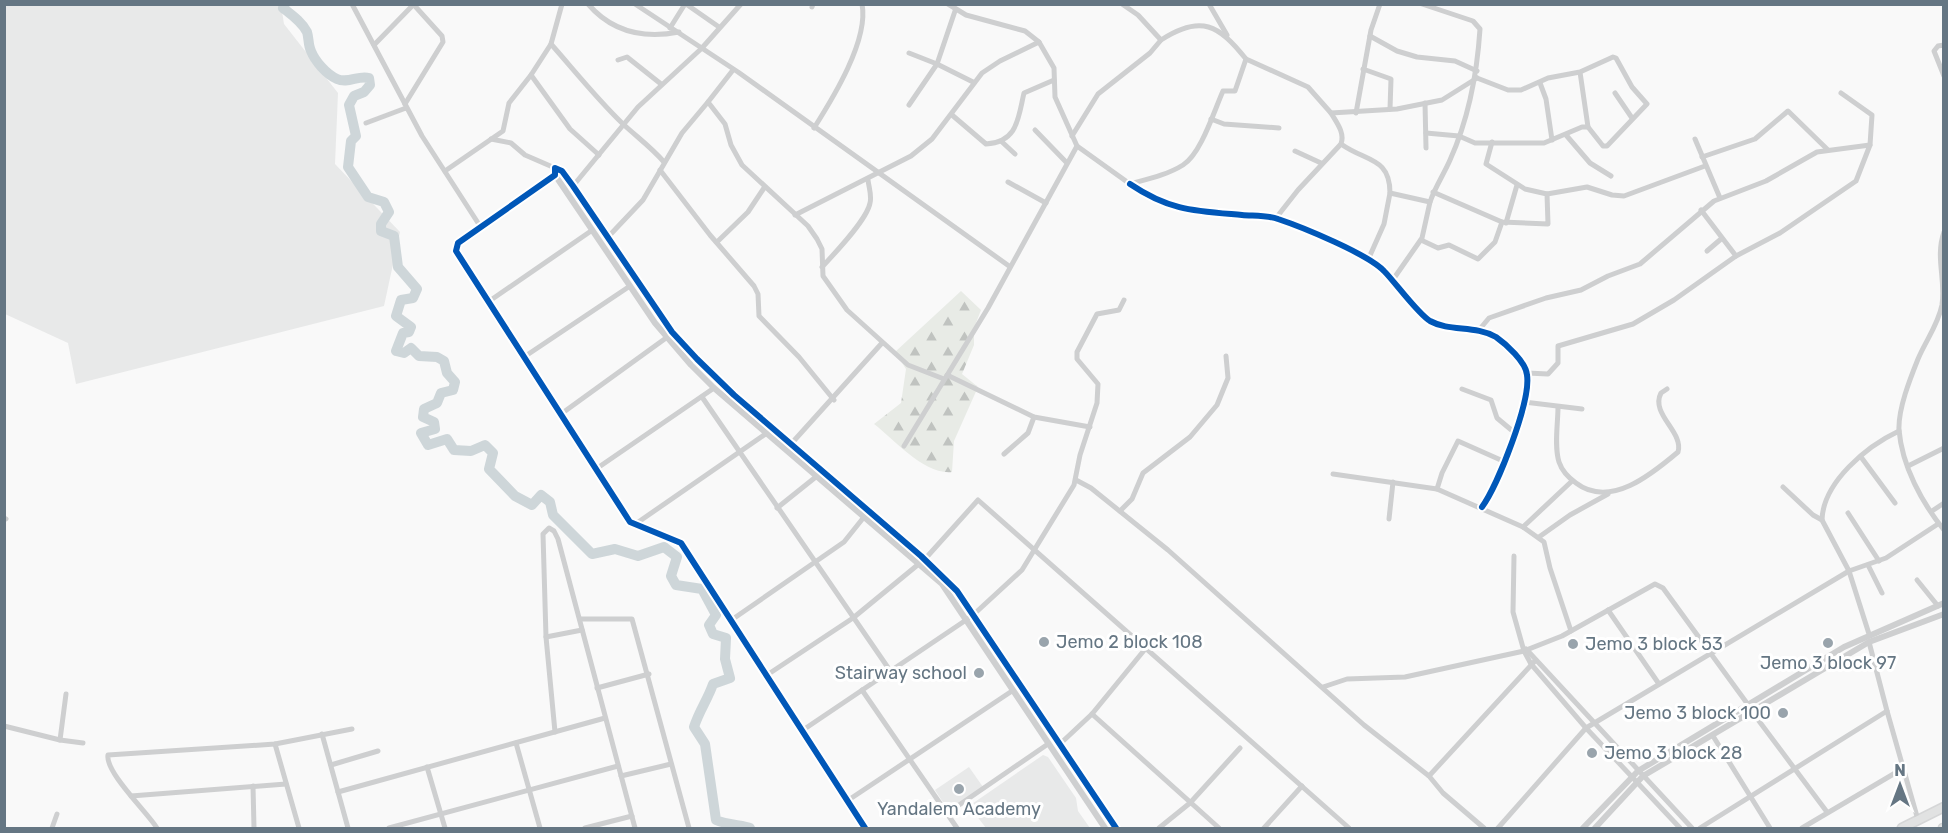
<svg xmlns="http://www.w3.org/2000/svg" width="1948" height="833" font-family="Rubik,sans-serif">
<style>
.built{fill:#e8e9e9}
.forest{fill:url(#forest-firs)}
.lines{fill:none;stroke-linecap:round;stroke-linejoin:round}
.river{stroke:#ced6d9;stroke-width:10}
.primary-casing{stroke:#d5d6d7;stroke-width:11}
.minor{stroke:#cecfd0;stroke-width:5}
.tertiary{stroke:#cecfd0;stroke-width:6}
.primary{stroke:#e1e2e2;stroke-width:8}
.cycleway-casing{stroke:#fff;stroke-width:10}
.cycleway{stroke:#0057b8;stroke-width:6}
.poi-dot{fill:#99a4ac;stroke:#fff;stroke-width:2}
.labels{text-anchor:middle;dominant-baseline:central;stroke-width:6;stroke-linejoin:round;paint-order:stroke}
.poi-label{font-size:18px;fill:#657683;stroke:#fff;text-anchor:start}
</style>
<defs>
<pattern id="forest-firs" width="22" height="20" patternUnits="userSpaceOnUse" patternTransform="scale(1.5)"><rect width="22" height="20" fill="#e8ebe6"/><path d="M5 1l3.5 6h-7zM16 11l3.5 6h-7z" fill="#c0c3c0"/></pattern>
</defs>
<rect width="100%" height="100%" fill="#f9f9f9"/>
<g class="built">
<polygon points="5,4 281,5 284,24 338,93 335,164 400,232 384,306 76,384 68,343 5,314"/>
<polygon points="1043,755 1048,757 1076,798 1078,811 1090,828 986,828 969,806"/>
<polygon points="969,767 983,787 948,810 935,790"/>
</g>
<path class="forest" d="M961,291L981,310L974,328V345L962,374L978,387L954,441L952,472C924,475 895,440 874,424L901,403L906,369L895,352Z"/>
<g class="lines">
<path class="river" d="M285,4L283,8C292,15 302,22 307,32C309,38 308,45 311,51C315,61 326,74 337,79C348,84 358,75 369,78L370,85L364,92L354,96L349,105L356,136L351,141L348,167L368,197L384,202L389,212L381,224V231L394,236L398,267L417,289L413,298L401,300L396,316L411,327L409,332L403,333L396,351L404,353L411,348L419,356L437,357L444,361L447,373L455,382L453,390L441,393L437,403L424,409L423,417L434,422L435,429L421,433L428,445L447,439L454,450L471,451L485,445L493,453L489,469L515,496L532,505L541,495L550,502L553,515L592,554L615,549L638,556L664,547L677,557L671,576L676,585L702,589L716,615L709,625L713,634L726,638L725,659L730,678L713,684C708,699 699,711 694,727L705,744L716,820C727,825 744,825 750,828"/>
<g class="primary-casing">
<g id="primary">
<polyline points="1902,828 1944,807"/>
<polyline points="1943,828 1944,828"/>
</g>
</g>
<g class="minor">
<polyline points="352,4 422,136 480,226"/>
<path d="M562,4L551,44C574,70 597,99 623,124C637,137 651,147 664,162"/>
<path d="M588,4C612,32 643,39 679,32"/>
<polyline points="635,4 738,72 1009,266"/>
<polyline points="686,4 719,27"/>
<polyline points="1209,4 1227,35"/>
<polyline points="812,7 813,4"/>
<polyline points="955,11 937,64 973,82"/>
<polyline points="670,28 685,4"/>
<polyline points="1370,36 1397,51 1417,57 1455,61 1477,71"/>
<polyline points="551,44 531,75 570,129 599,155"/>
<polyline points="374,45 414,4"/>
<polyline points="1944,45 1938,46 1934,51 1944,76"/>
<polyline points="909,53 937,64 909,105"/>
<polyline points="1246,59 1308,87 1331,113 1397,109 1442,100 1477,78"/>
<polyline points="618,60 627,57 661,84"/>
<polyline points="1363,69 1391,79 1390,109"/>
<polyline points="733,70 708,102 725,124 731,145 742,165 808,226 817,239 822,249 823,276 847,310 908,365 944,379"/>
<polyline points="1477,78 1508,90 1521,90 1548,78 1580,72 1613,57 1616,58 1632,87 1647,104 1607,146 1603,146 1588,127 1580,72"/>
<polyline points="1540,83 1546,99 1552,140"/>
<polyline points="1615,93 1632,118"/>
<polyline points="1425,103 1426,148"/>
<polyline points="405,104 443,42 442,36 414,5"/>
<polyline points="1356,113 1371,30 1380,4"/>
<path d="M952,115L986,144C1018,142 1018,118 1024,93L1054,80"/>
<polyline points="1211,119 1224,124 1279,128"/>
<polyline points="366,123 406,108"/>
<path d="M814,128C833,98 869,40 862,4"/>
<polyline points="1035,130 1066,162"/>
<polyline points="1426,133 1459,136 1475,143 1544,143 1582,127 1588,127"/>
<polyline points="1566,135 1590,163 1611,176"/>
<polyline points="1072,136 1098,94 1150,53 1161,40 1138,15 1122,4"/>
<polyline points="491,139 511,143 525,155 555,168"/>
<polyline points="1695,139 1720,198"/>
<polyline points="1001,141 1015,154"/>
<path d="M1341,144C1366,162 1390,157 1390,193L1430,202C1435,187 1444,174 1450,160C1469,118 1477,75 1480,29L1473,21L1422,4"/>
<path d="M1077,146L1130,184C1148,179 1167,175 1183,165C1201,154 1214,111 1223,91H1235L1246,59C1219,25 1201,14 1161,40"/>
<polyline points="1295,151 1321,163"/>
<polyline points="1702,157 1755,139 1788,111 1828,150"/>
<polyline points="660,170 710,235 754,286 758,294 759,316 799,357 834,400"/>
<polyline points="445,171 503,131 509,103 531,75"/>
<polyline points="562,171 555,168 555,175 458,243 456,251 630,522 681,543 865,828"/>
<polyline points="1008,182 1046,203"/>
<path d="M1130,184C1170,211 1195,211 1242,215C1253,216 1267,215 1278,219C1302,227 1368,254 1384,271C1395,282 1418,314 1430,321C1450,332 1475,325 1496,337C1506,344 1526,362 1527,375C1531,401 1498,485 1482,507"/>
<polyline points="573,186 638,107 702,48 741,4"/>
<polyline points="1433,192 1502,222 1548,224 1547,194 1525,189 1486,164 1492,142"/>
<polyline points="1547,194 1587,187 1612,195 1624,196 1705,166"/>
<polyline points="1701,210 1736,256"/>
<polyline points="795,215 911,156 932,139 982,73 1000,61 1039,42"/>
<path d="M1276,218L1298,190L1341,144C1345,133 1337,123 1331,113"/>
<polyline points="1506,223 1517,185"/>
<path d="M1944,232C1935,257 1946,280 1942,305C1938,325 1926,340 1918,359C1910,379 1898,409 1899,430C1902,466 1922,503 1944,530"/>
<polyline points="608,237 643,200 682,133 708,102"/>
<polyline points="1421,240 1438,248 1449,245 1478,259 1495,242 1502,222"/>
<polyline points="717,242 748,212 764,188"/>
<polyline points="1707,251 1721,239"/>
<polyline points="1368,260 1384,224 1390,193"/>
<path d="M822,267C834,254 867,220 870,203C872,196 869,188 868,180"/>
<polyline points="1392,281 1422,238 1430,202"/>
<polyline points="488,302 591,231"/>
<polyline points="1479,330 1489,318 1546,298 1581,290 1608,276 1640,264 1714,201 1766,181 1817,152 1870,145"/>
<polyline points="524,357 630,286"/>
<polyline points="1527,373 1548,374 1558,363 1558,346 1633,324 1674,300 1736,256 1780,233 1856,181 1870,145 1872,115 1841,93"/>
<polyline points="947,375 1034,417 1090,427"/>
<polyline points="1462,389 1491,400 1497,418 1515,433"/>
<polyline points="702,397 891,672"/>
<polyline points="1524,402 1582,409"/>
<path d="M1558,407C1558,423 1554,446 1559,462C1562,471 1569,478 1576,483C1610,509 1652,474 1678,452C1684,432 1650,414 1661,393L1667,389"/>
<polyline points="561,414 666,338"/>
<polyline points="791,444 882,343"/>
<polyline points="904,446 988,308 1077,146 1055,97 1054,68 1039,42 1025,31 966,15 948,4"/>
<polyline points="1004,454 1028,433 1034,417"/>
<polyline points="1861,457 1895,503"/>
<polyline points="1908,466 1944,448"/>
<polyline points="596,469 714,388"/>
<polyline points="1333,474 1437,489 1523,527 1544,542 1550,568 1571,631"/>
<polyline points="1076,480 1091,488 1168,550 1364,725 1429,776 1443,793 1484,828"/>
<polyline points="1783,487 1813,515 1822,520"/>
<polyline points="1437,489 1442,473 1458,441 1503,461"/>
<polyline points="777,508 817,476"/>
<polyline points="1120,511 1132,499 1143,473 1190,437 1217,405 1228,378 1226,356"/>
<polyline points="1932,511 1944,503"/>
<polyline points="1848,513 1879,561"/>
<polyline points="4,518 6,519"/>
<polyline points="1389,519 1393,482"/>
<polyline points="634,525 767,433"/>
<polyline points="1523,527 1572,481"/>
<polyline points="1539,537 1570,515 1608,494"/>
<polyline points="1514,556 1513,612 1524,651 1531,664 1586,728 1680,828"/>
<polyline points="925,559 978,500 1349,828"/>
<polyline points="1868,565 1882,593"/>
<polyline points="1917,580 1938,606"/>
<polyline points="1608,610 1659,684"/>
<polyline points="580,619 632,619 689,828"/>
<polyline points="730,621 844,542 864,517"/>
<path d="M1869,634L1849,571L1822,520C1823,482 1867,446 1899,431"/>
<polyline points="546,637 582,630"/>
<polyline points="1526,649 1692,828"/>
<polyline points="767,675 853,618 920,563"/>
<polyline points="1323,687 1347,679 1405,677 1524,651 1562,636 1655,584 1663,588 1749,706"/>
<polyline points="597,688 649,674"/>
<polyline points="862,690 957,828"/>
<polyline points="1887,711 1918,820"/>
<polyline points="1753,713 1827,812"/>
<polyline points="1092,714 1219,828"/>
<polyline points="4,726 60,740 83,743"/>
<polyline points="803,730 972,616 1022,570 1074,485 1080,455 1097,403 1098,384 1077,359 1077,352 1097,314 1119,310 1124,300"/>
<polyline points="555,732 546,637 543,534 549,528 554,531 558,539 635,828"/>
<polyline points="322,734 348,828"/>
<polyline points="1713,736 1770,828"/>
<polyline points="60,740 66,694"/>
<polyline points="516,743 540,828"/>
<polyline points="1061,743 1092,714 1146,648"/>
<polyline points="275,744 299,828"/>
<polyline points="331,765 378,751"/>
<polyline points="427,767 445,828"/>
<polyline points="621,776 671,764"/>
<polyline points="1429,776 1534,662"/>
<polyline points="253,786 254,828"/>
<polyline points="338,792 605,718"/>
<polyline points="131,796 286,784"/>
<polyline points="847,801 1012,691"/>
<polyline points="946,814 1048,744"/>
<polyline points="52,828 57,814"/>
<path d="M157,828C147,812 105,772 108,755L275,744L352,729"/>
<polyline points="389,828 618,766"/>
<polyline points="585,828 632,816"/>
<polyline points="1159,828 1190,803 1240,748"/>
<polyline points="1264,828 1302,786"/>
<polyline points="1498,828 1586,728 1849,571 1886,558 1938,524"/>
<polyline points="1700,828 1887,711 1869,642"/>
<polyline points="1802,828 1902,769"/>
</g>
<g class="tertiary">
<polyline points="562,171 672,332 697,359 734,395 921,556 957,591 1116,828"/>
<polyline points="555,175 655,323 691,365 714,388 942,584 1105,828"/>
<polyline points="1583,828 1638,771 1844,647 1944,603"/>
<polyline points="1595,828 1643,776 1869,642 1944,614"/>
</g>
<use href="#primary" class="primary"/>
<g class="cycleway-casing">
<g id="cycleway">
<path d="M1130,184C1170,211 1195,211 1242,215C1253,216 1267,215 1278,219C1302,227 1368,254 1384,271C1395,282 1418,314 1430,321C1450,332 1475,325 1496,337C1506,344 1526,362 1527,375C1531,401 1498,485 1482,507"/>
<polyline points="865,828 681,543 630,522 456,251 458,243 555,175 555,168 562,171 573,186 672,332 697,359 734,395 921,556 957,591 1116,828"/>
</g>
</g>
<use href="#cycleway" class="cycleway"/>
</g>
<g class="poi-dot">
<circle cx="1044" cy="642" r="6"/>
<circle cx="1828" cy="643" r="6"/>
<circle cx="1573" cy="644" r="6"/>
<circle cx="979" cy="673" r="6"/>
<circle cx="1783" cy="713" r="6"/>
<circle cx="1592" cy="753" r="6"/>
<circle cx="959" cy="789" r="6"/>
</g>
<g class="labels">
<g class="poi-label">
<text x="1056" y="642">Jemo 2 block 108</text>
<text x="1585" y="644">Jemo 3 block 53</text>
<text x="1828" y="663" text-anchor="middle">Jemo 3 block 97</text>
<text x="967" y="673" text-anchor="end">Stairway school</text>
<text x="1771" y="713" text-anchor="end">Jemo 3 block 100</text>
<text x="1604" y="753">Jemo 3 block 28</text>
<text x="959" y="809" text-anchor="middle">Yandalem Academy</text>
</g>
</g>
<rect width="1948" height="833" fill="none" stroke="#657683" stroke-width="12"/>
<g transform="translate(1900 785)" stroke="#ffffff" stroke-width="4.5" paint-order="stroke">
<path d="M0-4.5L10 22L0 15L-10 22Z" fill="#657683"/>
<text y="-9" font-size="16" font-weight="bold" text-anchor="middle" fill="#657683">N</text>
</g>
</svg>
